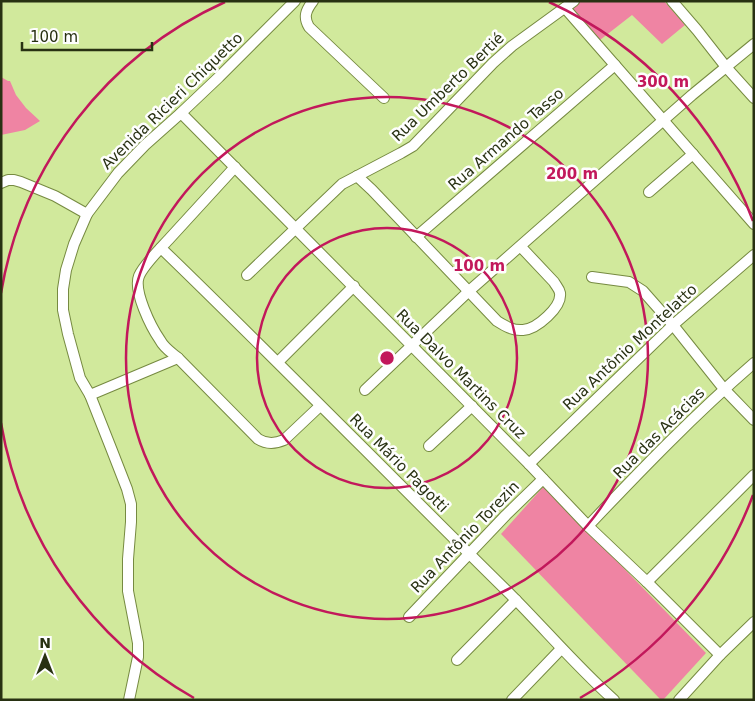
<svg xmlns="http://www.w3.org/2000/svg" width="755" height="701" font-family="'DejaVu Sans',sans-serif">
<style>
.green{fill:#ef84a3}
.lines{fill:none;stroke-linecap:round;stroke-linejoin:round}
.minor-casing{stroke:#768a41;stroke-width:12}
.minor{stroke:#fff;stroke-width:10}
.ring{fill:none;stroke:#c2185b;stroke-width:2.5}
.labels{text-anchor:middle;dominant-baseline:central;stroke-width:5;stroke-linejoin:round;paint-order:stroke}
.street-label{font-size:15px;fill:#283112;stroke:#fefefe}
.centre{fill:#c2185b;stroke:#fefefe;stroke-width:2.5}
.ring-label{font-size:15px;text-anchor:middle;font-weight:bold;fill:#c2185b;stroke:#fefefe;stroke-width:5;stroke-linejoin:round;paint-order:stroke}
</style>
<rect width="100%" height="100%" fill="#d1e99c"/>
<g class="green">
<polygon points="581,1 664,1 685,25 662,44 632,15 600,40 572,8"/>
<polygon points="1,77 8,81 10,81 16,95 26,108 40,121 25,130 1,135"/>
<polygon points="544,486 706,653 663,700 661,700 501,534"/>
</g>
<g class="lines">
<g class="minor-casing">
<g id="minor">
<path d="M313,1C306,10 303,17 309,27L384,98"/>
<polyline points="672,1 697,30 726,67 754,98"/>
<polyline points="565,8 754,224"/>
<polyline points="181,113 529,464 588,526 647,582 720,655"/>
<path d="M235,167C213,191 192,214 170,238C162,247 144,264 139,276C133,291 151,327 160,340C164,348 172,353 178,358L258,439C266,444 275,444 284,440L320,406"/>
<path d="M357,176L372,190L497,321C505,326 513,331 523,330C537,329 562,307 560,293C559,288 556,286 554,282L521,247"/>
<polyline points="1,183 8,180 14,180 21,182 55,196 87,214"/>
<polyline points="649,192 693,154"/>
<polyline points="416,237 615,65"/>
<path d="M161,248C279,362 393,479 510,594C545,629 577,667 614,700"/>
<polyline points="247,275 342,184 401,153 413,146 493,63 512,46 574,1"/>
<polyline points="592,277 629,282 643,291 673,325 724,389 754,420"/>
<polyline points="278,362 354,286"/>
<polyline points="365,390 469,291 692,95 754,44"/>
<polyline points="90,395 178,358"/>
<polyline points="429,446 472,406"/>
<polyline points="529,464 673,325 754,255"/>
<path d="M588,526C641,470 695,414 754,363"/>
<polyline points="647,582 754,475"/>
<polyline points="409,617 506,515 543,479"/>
<polyline points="457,660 516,600"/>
<polyline points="129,700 138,657 138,643 128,591 128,559 131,522 131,504 127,489 111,448 90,395 80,378 68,334 63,310 63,289 66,270 74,244 87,214 118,173 145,145 181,113 219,77 295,1"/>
<polyline points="512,700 561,649"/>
<polyline points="679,700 720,655 754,622"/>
</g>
</g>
<use href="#minor" class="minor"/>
</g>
<g class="ring">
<circle cx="387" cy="358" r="130"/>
<circle cx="387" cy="358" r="261"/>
<path d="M753 495A391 391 0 0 1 580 698M194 698A391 391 0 0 1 1 423M1 293A391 391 0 0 1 225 2M549 2A391 391 0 0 1 753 221"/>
</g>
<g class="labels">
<g class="street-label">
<text transform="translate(448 87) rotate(-44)">Rua Umberto Bertié</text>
<text transform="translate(172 101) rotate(-44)">Avenida Ricieri Chiquetto</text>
<text transform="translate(506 139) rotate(-41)">Rua Armando Tasso</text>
<text transform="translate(630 347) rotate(-43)">Rua Antônio Montelatto</text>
<text transform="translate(461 374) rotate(45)">Rua Dalvo Martins Cruz</text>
<text transform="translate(659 433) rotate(-45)">Rua das Acácias</text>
<text transform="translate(399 463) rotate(45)">Rua Mário Pagotti</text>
<text transform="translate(465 537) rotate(-46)">Rua Antônio Torezin</text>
</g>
</g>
<circle cx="387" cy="358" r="8" class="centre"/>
<g class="ring-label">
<text x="663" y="87">300 m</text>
<text x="572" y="179">200 m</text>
<text x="479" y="271">100 m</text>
</g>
<rect width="755" height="701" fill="none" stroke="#283112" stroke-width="5"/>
<g transform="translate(45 656)" stroke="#fefefe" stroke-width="4" paint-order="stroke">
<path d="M0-4L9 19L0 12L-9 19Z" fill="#283112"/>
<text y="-8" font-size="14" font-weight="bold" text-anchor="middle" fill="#283112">N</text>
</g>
<path d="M22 42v8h130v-8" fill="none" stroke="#283112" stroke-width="2.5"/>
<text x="30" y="42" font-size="15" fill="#283112" stroke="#fefefe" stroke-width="4" paint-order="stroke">100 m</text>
</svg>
